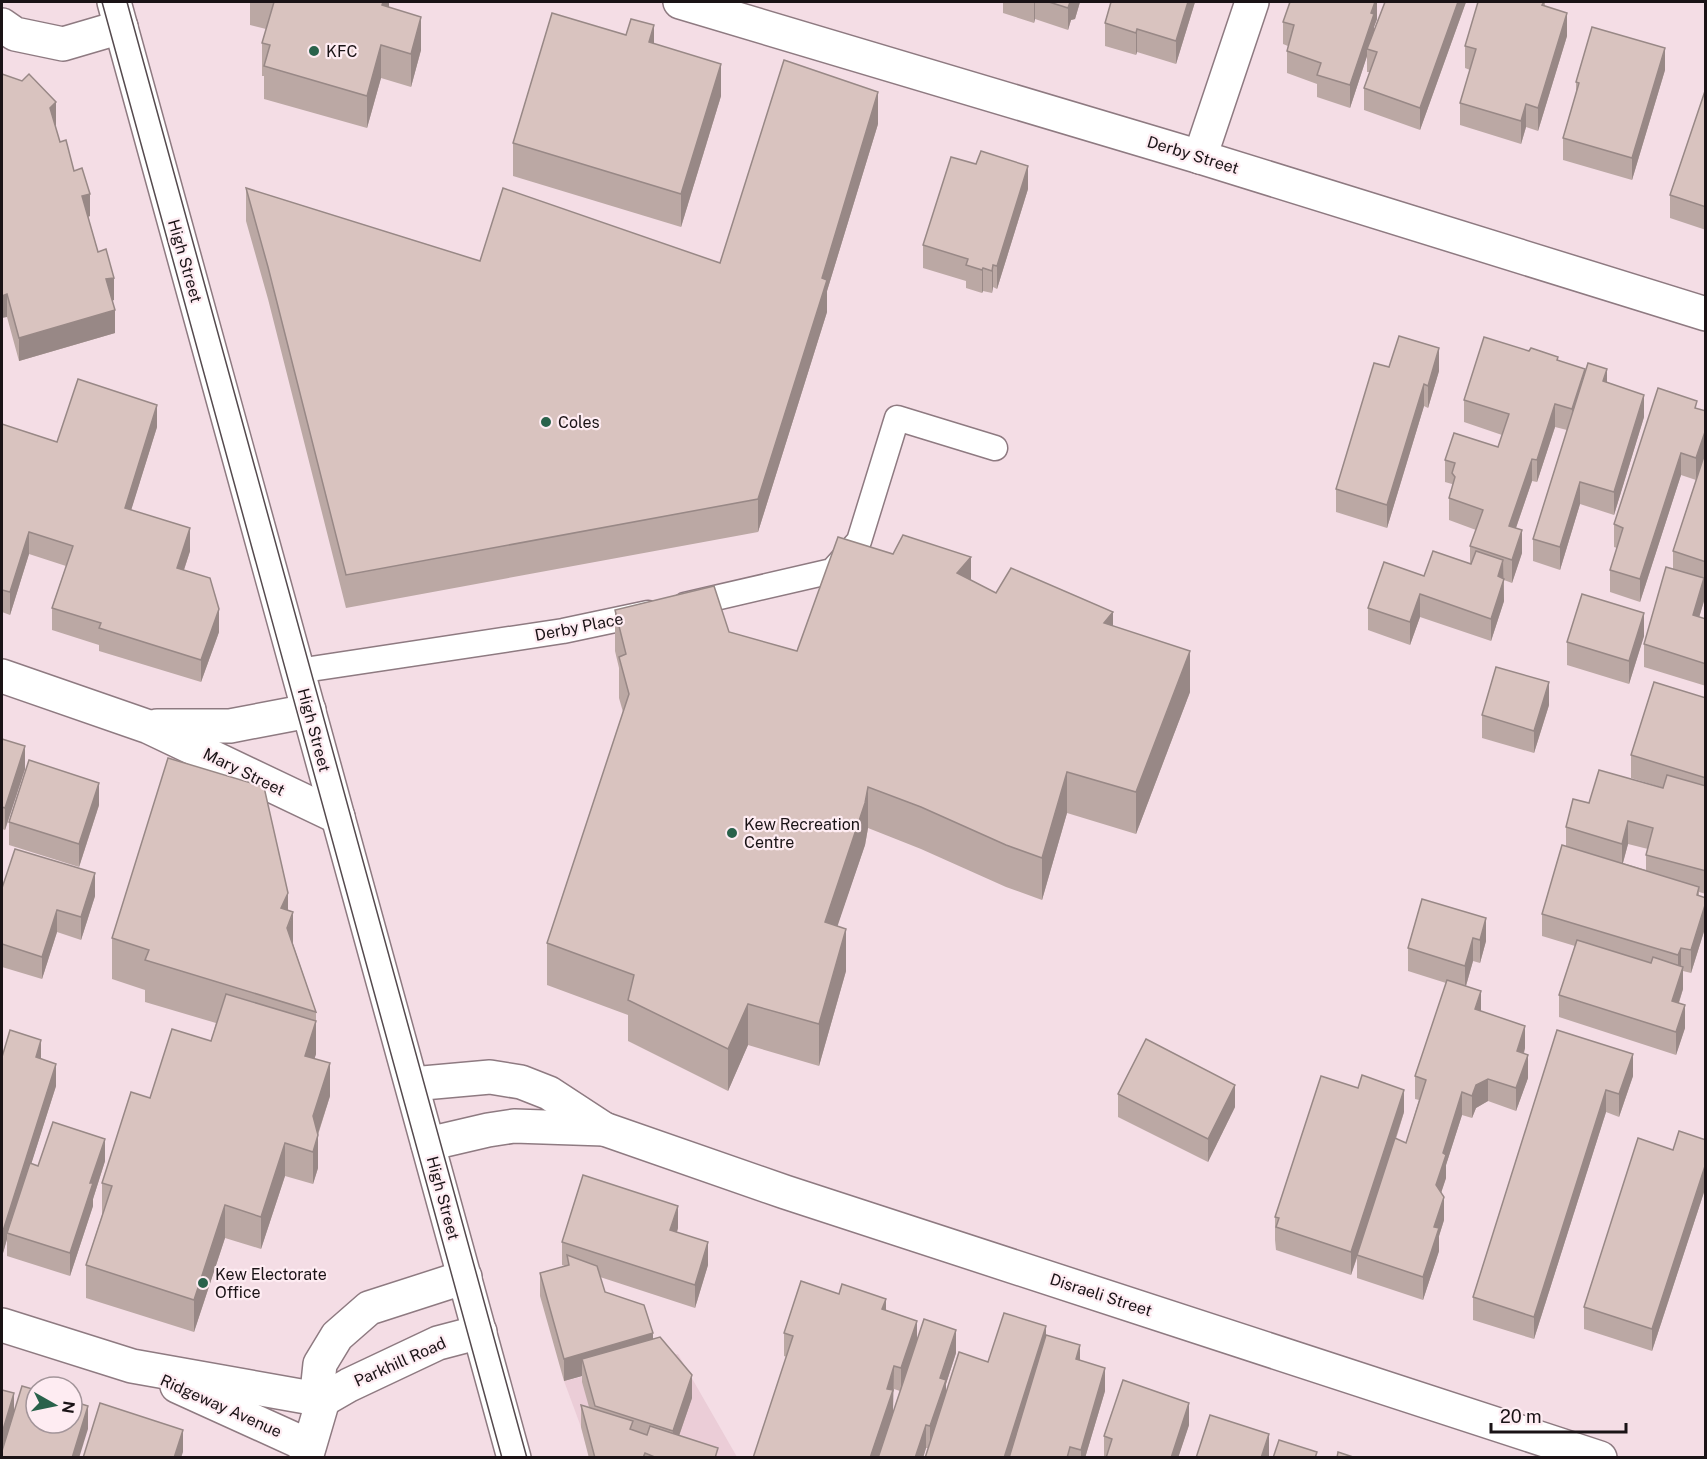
<svg xmlns="http://www.w3.org/2000/svg" width="1707" height="1459" font-family="'Public Sans',sans-serif">
<style>
.built{fill:#ebcdd7}
.lines{fill:none;stroke-linecap:round;stroke-linejoin:round}
.service-casing{stroke:#8e7a81;stroke-width:27}
.minor-casing{stroke:#8e7a81;stroke-width:36}
.tertiary-casing{stroke:#8e7a81;stroke-width:36}
.primary-casing{stroke:#8e7a81;stroke-width:36}
.service{stroke:#fff;stroke-width:24}
.minor{stroke:#fff;stroke-width:33}
.tertiary{stroke:#fff;stroke-width:33}
.primary{stroke:#fff;stroke-width:33}
.tram{stroke:#554a4e;stroke-width:1.5}
.wall{fill:#bba8a4;fill-rule:evenodd}
.shaded-wall{fill:#988886}
.building{fill:#d9c3bf;stroke:#988886;stroke-width:1.5}
.poi-dot{fill:#29624b;stroke:#feecf2;stroke-width:2}
.labels{text-anchor:middle;dominant-baseline:central;stroke-width:4.5;stroke-linejoin:round;paint-order:stroke}
.poi-label{font-size:16px;fill:#1a1316;stroke:#feecf2;text-anchor:start}
.street-label{font-size:16px;fill:#1a1316;stroke:#feecf2}
</style>
<rect width="100%" height="100%" fill="#f4dde5"/>
<polygon class="built" points="678,1354 737,1457 589,1457 581,1427 564,1381"/>
<g class="lines">
<g class="service-casing">
<g id="service">
<polyline points="685,605 832,571 859,541 897,418 995,448"/>
<polyline points="299,673 311,669 563,631 648,613"/>
</g>
</g>
<g class="minor-casing">
<g id="minor">
<polyline points="680,2 1200,157 1706,314"/>
<polyline points="2,25 15,34 63,44 121,27"/>
<polyline points="1200,157 1252,2"/>
<polyline points="2,676 149,727 338,817"/>
<polyline points="157,726 230,726 298,713 309,710"/>
<polyline points="412,1084 490,1077 521,1082 549,1093 604,1129 785,1192 1600,1458"/>
<polyline points="428,1144 488,1130 514,1126 604,1129"/>
<polyline points="2,1325 132,1366 323,1400"/>
<polyline points="177,1386 309,1446"/>
</g>
</g>
<g class="tertiary-casing">
<g id="tertiary">
<polyline points="323,1400 349,1385 438,1343 480,1332"/>
<polyline points="306,1458 323,1400 318,1383 320,1364 337,1336 369,1308 465,1277"/>
</g>
</g>
<g class="primary-casing">
<polyline id="primary" points="114,2 514,1458"/>
</g>
<use href="#service" class="service"/>
<use href="#minor" class="minor"/>
<use href="#tertiary" class="tertiary"/>
<use href="#primary" class="primary"/>
<g class="tram">
<polyline points="102,2 502,1458"/>
<polyline points="127,2 527,1458"/>
</g>
</g>
<g class="wall">
<polygon points="250,2 389,2 389,7 421,50 411,87 381,78 367,128 264,99 264,76 262,76 262,43 266,29 250,25"/>
<polygon points="1002,2 1080,2 1075,19 1071,20 1068,30 1035,19 1034,23 1003,13 1003,2"/>
<polygon points="1111,2 1195,2 1176,64 1137,52 1136,55 1105,46 1105,23"/>
<polygon points="1377,2 1377,19 1374,27 1374,31 1385,2 1466,2 1420,130 1364,110 1364,88 1370,72 1367,72 1367,56 1350,108 1317,97 1317,84 1287,73 1287,51 1288,46 1283,44 1283,22"/>
<polygon points="1545,2 1545,6 1567,36 1538,131 1526,127 1521,144 1460,125 1460,103 1470,70 1465,68 1465,46"/>
<polygon points="654,44 721,96 681,227 513,176 513,143"/>
<polygon points="1665,70 1632,180 1563,160 1563,138 1576,93 1576,82"/>
<polygon points="2,74 56,125 55,126 60,142 74,171 90,216 88,217 98,252 114,300 112,301 115,333 19,361 7,317"/>
<polygon points="1706,88 1706,230 1670,218 1670,195"/>
<polygon points="878,124 827,291 827,312 758,532 346,608 268,299 246,221 246,188 480,261 720,263"/>
<polygon points="1028,189 997,289 993,287 992,293 983,291 982,293 966,288 966,281 923,268 923,245"/>
<polygon points="1558,361 1607,383 1644,417 1614,515 1580,504 1560,570 1533,561 1533,539 1567,430 1555,427 1537,482 1532,481 1516,528 1522,553 1512,583 1504,580 1504,601 1491,641 1420,617 1410,645 1368,630 1368,608 1424,576 1470,564 1470,546 1476,530 1449,520 1449,498 1452,488 1452,484 1445,482 1445,460 1498,447 1502,435 1464,422 1464,400"/>
<polygon points="1389,367 1439,371 1428,408 1424,406 1387,528 1336,512 1336,489"/>
<polygon points="1697,409 1706,411 1706,584 1704,584 1704,601 1699,617 1706,619 1706,686 1644,667 1644,644 1673,569 1673,551 1696,480 1681,475 1640,602 1610,592 1610,570 1617,548 1614,547 1614,524"/>
<polygon points="2,424 57,442 157,427 131,510 190,551 184,570 219,632 201,682 99,651 99,645 52,630 52,608 66,566 29,554 10,615 2,612"/>
<polygon points="971,580 996,593 1113,626 1190,692 1136,834 1067,813 1042,900 1006,887 921,849 868,828 865,845 837,926 846,971 819,1066 748,1045 728,1091 628,1041 628,1015 547,985 547,943 623,712 619,698 619,668 615,651 615,610 729,632 797,651"/>
<polygon points="1644,636 1629,684 1567,665 1567,642"/>
<path d="M1706,698V894L1699,892V896L1706,898V925L1691,973L1683,971V989L1679,1003L1685,1028L1676,1055L1559,1017V995L1575,946L1542,936V914L1566,846V827L1589,803L1664,788L1631,778V755ZM1628,844L1648,849L1646,855V870L1623,863Z"/>
<polygon points="1549,705 1534,753 1482,738 1482,715"/>
<polygon points="2,739 25,769 5,830 2,829"/>
<polygon points="99,805 79,867 9,845 9,822"/>
<polygon points="2,888 95,896 81,940 57,932 42,979 2,967"/>
<polygon points="1422,899 1486,941 1480,963 1473,961 1466,986 1481,1011 1525,1048 1524,1054 1528,1078 1516,1111 1488,1101 1476,1108 1472,1118 1462,1115 1446,1165 1446,1178 1441,1193 1444,1220 1439,1236 1439,1251 1423,1300 1357,1278 1357,1258 1351,1275 1276,1250 1275,1240 1275,1217 1404,1112 1396,1139 1406,1143 1419,1100 1415,1099 1415,1076 1446,983 1408,971 1408,948"/>
<polygon points="288,910 293,944 316,1012 316,1054 314,1059 330,1096 318,1135 318,1168 313,1184 285,1176 261,1249 225,1238 194,1332 86,1298 86,1265 102,1215 102,1183 150,1098 211,1041 216,1023 145,1002 145,990 112,979 112,938"/>
<polygon points="1557,1030 1633,1076 1619,1117 1606,1112 1534,1339 1473,1320 1473,1297"/>
<polygon points="2,1057 41,1059 56,1086 31,1164 38,1166 105,1161 93,1199 93,1206 70,1276 7,1256 7,1239 2,1256"/>
<polygon points="1118,1094 1235,1107 1208,1162 1118,1117"/>
<polygon points="1706,1140 1706,1186 1652,1351 1584,1329 1584,1307 1673,1150"/>
<polygon points="678,1228 677,1232 708,1265 695,1308 600,1277 605,1292 653,1339 692,1398 679,1436 718,1458 589,1458 581,1427 581,1405 589,1407 582,1382 582,1376 564,1381 540,1296 540,1273 565,1266 562,1265 562,1242"/>
<polygon points="886,1311 917,1343 956,1353 946,1384 946,1393 988,1362 1046,1336 1080,1361 1105,1391 1085,1458 925,1458 928,1448 926,1448 923,1458 878,1458 900,1391 894,1389 893,1393 784,1356 784,1333"/>
<polygon points="1189,1425 1178,1458 1104,1458 1104,1436"/>
</g>
<g class="shaded-wall">
<polygon points="383,2 389,2 389,11 382,5"/>
<polygon points="1034,2 1035,2 1035,19 1034,23"/>
<polygon points="1070,2 1080,2 1075,19 1071,20 1068,30 1068,8"/>
<polygon points="1188,2 1195,2 1176,64 1176,41"/>
<polygon points="1375,2 1377,2 1377,19 1374,27 1374,36 1367,49 1367,56 1350,108 1350,85"/>
<polygon points="1458,2 1466,2 1420,130 1420,108"/>
<polygon points="1567,13 1567,36 1538,131 1538,108"/>
<polygon points="421,17 421,50 411,87 411,54"/>
<polygon points="654,25 654,58 649,42"/>
<polygon points="1137,29 1137,52 1136,55 1136,33"/>
<polygon points="381,45 381,78 367,128 367,96"/>
<polygon points="1665,48 1665,70 1632,180 1632,158"/>
<polygon points="721,64 721,96 681,227 681,194"/>
<polygon points="878,92 878,124 827,291 827,312 758,532 758,499 822,278"/>
<polygon points="56,102 56,125 50,131 50,108"/>
<polygon points="1526,104 1526,127 1521,144 1521,121"/>
<polygon points="1028,166 1028,189 997,289 997,266"/>
<polygon points="90,194 90,216 82,219 82,196"/>
<polygon points="993,265 993,287 992,293 992,271"/>
<polygon points="983,268 983,291 982,293 982,270"/>
<polygon points="114,278 114,300 106,302 106,279"/>
<polygon points="7,294 7,317 2,318 2,296"/>
<polygon points="115,310 115,333 19,361 19,338"/>
<polygon points="1439,348 1439,371 1428,408 1428,386"/>
<polygon points="1585,369 1585,392 1572,432 1572,409"/>
<polygon points="1607,369 1607,392 1603,381"/>
<polygon points="1424,384 1424,406 1387,528 1387,505"/>
<polygon points="1644,395 1644,417 1614,515 1614,492"/>
<polygon points="1555,404 1555,427 1537,482 1537,460"/>
<polygon points="157,405 157,427 125,530 125,508"/>
<polygon points="1706,429 1706,451 1696,480 1696,458"/>
<polygon points="1681,453 1681,475 1640,602 1640,579"/>
<polygon points="1532,459 1532,481 1509,548 1509,526"/>
<polygon points="1580,482 1580,504 1560,570 1560,547"/>
<polygon points="190,528 190,551 177,591 177,568"/>
<polygon points="1522,530 1522,553 1512,583 1512,560"/>
<polygon points="29,532 29,554 10,615 10,592"/>
<polygon points="971,557 971,598 957,573"/>
<polygon points="1503,560 1504,601 1491,641 1491,619 1498,576"/>
<polygon points="1704,578 1704,601 1693,638 1693,615"/>
<polygon points="1420,594 1420,617 1410,645 1410,622"/>
<polygon points="219,609 219,632 201,682 201,660"/>
<polygon points="1113,612 1113,653 1104,623"/>
<polygon points="1644,613 1644,636 1629,684 1629,661"/>
<polygon points="1190,651 1190,692 1136,834 1136,792"/>
<polygon points="1549,682 1549,705 1534,753 1534,731"/>
<polygon points="25,746 25,769 5,830 5,808"/>
<polygon points="1067,772 1067,813 1042,900 1042,858"/>
<polygon points="99,783 99,805 79,867 79,844"/>
<polygon points="868,787 868,828 865,845 825,963 825,922"/>
<polygon points="1628,821 1628,844 1622,866 1622,844"/>
<polygon points="95,873 95,896 81,940 81,917"/>
<polygon points="288,893 288,927 293,912 293,954 281,908"/>
<polygon points="1706,902 1706,925 1691,973 1691,950"/>
<polygon points="57,910 57,932 42,979 42,957"/>
<polygon points="1486,918 1486,941 1480,963 1480,940"/>
<polygon points="846,929 846,971 819,1066 819,1024"/>
<polygon points="1473,938 1473,961 1465,989 1465,966"/>
<polygon points="1681,948 1681,970 1678,978 1678,955"/>
<polygon points="1683,967 1683,989 1672,1023 1672,1001"/>
<polygon points="1481,991 1481,1014 1475,1009"/>
<polygon points="748,1004 748,1045 728,1091 728,1049"/>
<polygon points="1685,1005 1685,1028 1676,1055 1676,1032"/>
<polygon points="316,1021 316,1054 305,1089 305,1056"/>
<polygon points="1525,1026 1525,1048 1517,1074 1517,1051"/>
<polygon points="41,1040 41,1062 36,1057"/>
<polygon points="1633,1054 1633,1076 1619,1117 1619,1094"/>
<polygon points="1528,1055 1528,1078 1516,1111 1516,1088"/>
<polygon points="330,1063 330,1096 313,1149 313,1116"/>
<polygon points="56,1064 56,1086 9,1234 7,1233 7,1239 2,1257 2,1234"/>
<polygon points="1488,1079 1488,1101 1476,1108 1472,1118 1472,1096 1476,1085"/>
<polygon points="1235,1085 1235,1107 1208,1162 1208,1139"/>
<polygon points="1404,1090 1404,1112 1351,1275 1351,1252"/>
<polygon points="1606,1090 1606,1112 1534,1339 1534,1317"/>
<polygon points="1462,1092 1462,1115 1446,1165 1446,1178 1436,1208 1436,1185 1443,1153"/>
<polygon points="318,1135 318,1168 313,1184 313,1152"/>
<polygon points="105,1139 105,1161 93,1199 93,1206 70,1276 70,1253 90,1183"/>
<polygon points="285,1143 285,1176 261,1249 261,1217"/>
<polygon points="1706,1163 1706,1186 1652,1351 1652,1329"/>
<polygon points="1444,1197 1444,1220 1439,1236 1439,1251 1423,1300 1423,1277 1434,1227"/>
<polygon points="225,1205 225,1238 194,1332 194,1300"/>
<polygon points="678,1206 678,1228 670,1253 670,1230"/>
<polygon points="708,1242 708,1265 695,1308 695,1285"/>
<polygon points="886,1299 886,1321 882,1309"/>
<polygon points="917,1321 917,1343 901,1391 901,1368"/>
<polygon points="1046,1326 1046,1349 1011,1458 1004,1458"/>
<polygon points="956,1330 956,1353 946,1384 946,1403 930,1449 930,1426 940,1378"/>
<polygon points="653,1333 653,1356 582,1359 582,1376 564,1381 564,1359"/>
<polygon points="1080,1345 1080,1368 1076,1359"/>
<polygon points="894,1366 893,1413 878,1458 870,1458 887,1389"/>
<polygon points="1105,1368 1105,1391 1085,1458 1081,1458 1081,1450"/>
<polygon points="692,1375 692,1398 673,1453 673,1431"/>
<polygon points="14,1393 14,1416 2,1455 2,1433"/>
<polygon points="1189,1403 1189,1425 1178,1458 1171,1458"/>
<polygon points="88,1406 88,1429 79,1458 72,1458"/>
<polygon points="926,1425 926,1448 923,1458 915,1458"/>
<polygon points="183,1430 183,1452 181,1458 174,1458"/>
<polygon points="1269,1434 1269,1458 1261,1458"/>
</g>
<g class="building">
<polygon points="274,2 383,2 382,5 421,17 411,54 381,45 367,96 264,66 270,45 262,43"/>
<polygon points="1049,2 1070,2 1068,8"/>
<polygon points="1111,2 1188,2 1176,41 1137,29 1136,33 1105,23"/>
<polygon points="1290,2 1375,2 1371,13 1374,14 1350,85 1317,75 1321,63 1287,51 1294,25 1283,22"/>
<polygon points="1385,2 1458,2 1420,108 1364,88 1377,52 1367,49"/>
<polygon points="1478,2 1544,2 1542,5 1567,13 1538,108 1526,104 1521,121 1460,103 1476,49 1465,46"/>
<polygon points="552,13 626,35 631,19 654,25 649,42 721,64 681,194 513,143"/>
<polygon points="1592,27 1665,48 1632,158 1563,138 1579,83 1576,82"/>
<polygon points="784,60 878,92 822,278 827,280 758,499 346,575 268,267 246,188 480,261 503,188 720,263"/>
<polygon points="2,74 22,81 29,74 56,102 50,108 60,142 66,140 74,171 82,168 90,194 82,196 98,252 106,249 114,278 106,279 115,310 19,338 7,294 2,296"/>
<polygon points="1706,88 1706,207 1670,195"/>
<polygon points="981,151 1028,166 997,266 993,265 992,271 983,268 982,270 966,265 968,259 923,245 951,157 976,164"/>
<polygon points="1399,336 1439,348 1428,386 1424,384 1387,505 1336,489 1374,363 1389,367"/>
<polygon points="1484,337 1529,351 1531,348 1558,357 1557,360 1585,369 1572,409 1555,404 1537,460 1532,459 1509,526 1522,530 1512,560 1470,546 1483,510 1449,498 1455,477 1452,473 1455,463 1445,460 1454,433 1498,447 1509,414 1464,400"/>
<polygon points="1588,363 1607,369 1603,381 1644,395 1614,492 1580,482 1560,547 1533,539"/>
<polygon points="78,379 157,405 125,508 190,528 177,568 210,578 219,609 201,660 99,628 101,623 52,608 73,546 29,532 10,592 2,590 2,424 57,442"/>
<polygon points="1658,388 1697,401 1695,408 1706,411 1706,429 1696,458 1681,453 1640,579 1610,570 1623,528 1614,524"/>
<polygon points="1706,450 1706,562 1673,551"/>
<polygon points="903,535 971,557 957,573 996,593 1011,568 1113,612 1104,623 1190,651 1136,792 1067,772 1042,858 1006,845 921,807 868,787 865,803 825,922 846,929 819,1024 748,1004 728,1049 628,1000 634,975 547,943 629,694 619,657 626,654 615,610 714,586 729,632 797,651 838,537 893,554"/>
<polygon points="1433,551 1471,564 1476,551 1503,560 1498,576 1504,579 1491,619 1420,594 1410,622 1368,608 1384,562 1424,576"/>
<polygon points="1666,567 1704,578 1693,615 1706,619 1706,664 1644,644"/>
<polygon points="1582,594 1644,613 1629,661 1567,642"/>
<polygon points="1496,667 1549,682 1534,731 1482,715"/>
<polygon points="1654,682 1706,698 1706,778 1631,755"/>
<polygon points="2,739 25,746 5,808 2,807"/>
<polygon points="168,758 264,787 288,893 281,908 293,912 287,928 316,1012 145,960 149,950 112,938"/>
<polygon points="29,760 99,783 79,844 9,822"/>
<polygon points="1599,770 1663,788 1667,775 1706,786 1706,871 1646,855 1653,828 1628,821 1622,844 1566,827 1573,799 1589,803"/>
<polygon points="1562,845 1699,887 1697,895 1706,898 1706,902 1691,950 1681,948 1678,955 1542,914"/>
<polygon points="15,849 95,873 81,917 57,910 42,957 2,944 2,888"/>
<polygon points="1422,899 1486,918 1480,940 1473,938 1465,966 1408,948"/>
<polygon points="1577,940 1651,963 1653,957 1683,967 1672,1001 1685,1005 1676,1032 1559,995"/>
<polygon points="1447,980 1481,991 1475,1009 1525,1026 1517,1051 1528,1055 1516,1088 1488,1079 1476,1085 1472,1096 1462,1092 1443,1153 1446,1155 1436,1185 1444,1197 1434,1227 1439,1228 1423,1277 1357,1255 1395,1138 1406,1143 1426,1080 1415,1076"/>
<polygon points="226,994 316,1021 305,1056 330,1063 313,1116 318,1135 313,1152 285,1143 261,1217 225,1205 194,1300 86,1265 112,1186 102,1183 131,1092 150,1098 172,1029 211,1041"/>
<polygon points="10,1030 41,1040 36,1057 56,1064 2,1234 2,1057"/>
<polygon points="1557,1030 1633,1054 1619,1094 1606,1090 1534,1317 1473,1297"/>
<polygon points="1146,1039 1235,1085 1208,1139 1118,1094"/>
<polygon points="1362,1075 1404,1090 1351,1252 1276,1227 1279,1218 1275,1217 1321,1076 1358,1088"/>
<polygon points="53,1122 105,1139 90,1183 93,1183 70,1253 7,1233 30,1163 38,1166"/>
<polygon points="1679,1131 1706,1140 1706,1163 1652,1329 1584,1307 1638,1138 1673,1150"/>
<polygon points="583,1175 678,1206 670,1230 708,1242 695,1285 562,1242"/>
<polygon points="567,1255 597,1266 605,1292 644,1305 653,1333 564,1359 540,1273 569,1265"/>
<polygon points="801,1281 839,1294 842,1284 886,1299 882,1309 917,1321 901,1368 894,1366 887,1389 893,1390 870,1458 753,1458 793,1336 784,1333"/>
<polygon points="1004,1313 1046,1326 1004,1458 925,1458 959,1352 988,1362"/>
<polygon points="924,1319 956,1330 940,1378 946,1380 930,1426 926,1425 915,1458 878,1458"/>
<polygon points="1046,1335 1080,1345 1076,1359 1105,1368 1081,1450 1070,1447 1067,1458 1009,1458"/>
<polygon points="660,1337 692,1375 673,1431 595,1406 582,1359"/>
<polygon points="1123,1380 1189,1403 1171,1458 1106,1458 1112,1439 1104,1436"/>
<polygon points="22,1386 36,1390 36,1423 72,1423 72,1401 88,1406 72,1458 2,1458 2,1451"/>
<polygon points="2,1390 14,1393 2,1433"/>
<polygon points="100,1403 183,1430 174,1458 83,1458"/>
<polygon points="581,1405 633,1421 630,1429 647,1435 650,1426 718,1448 715,1458 657,1458 645,1453 643,1458 595,1458"/>
<polygon points="1210,1415 1269,1434 1261,1458 1196,1458"/>
<polygon points="1279,1440 1317,1452 1315,1458 1273,1458"/>
<polygon points="1338,1452 1356,1458 1337,1458"/>
</g>
<g class="poi-dot">
<circle cx="314" cy="51" r="6"/>
<circle cx="546" cy="422" r="6"/>
<circle cx="732" cy="833" r="6"/>
<circle cx="203" cy="1283" r="6"/>
</g>
<g class="labels">
<g class="poi-label">
<text x="326" y="51">KFC</text>
<text x="558" y="422">Coles</text>
<text x="744" y="824">Kew Recreation<tspan x="744" dy="18">Centre</tspan></text>
<text x="215" y="1274">Kew Electorate<tspan x="215" dy="18">Office</tspan></text>
</g>
<g class="street-label">
<text transform="translate(1193 155) rotate(17)">Derby Street</text>
<text transform="translate(185 261) rotate(74)">High Street</text>
<text transform="translate(579 627) rotate(-11)">Derby Place</text>
<text transform="translate(314 730) rotate(75)">High Street</text>
<text transform="translate(244 772) rotate(26)">Mary Street</text>
<text transform="translate(443 1198) rotate(75)">High Street</text>
<text transform="translate(1101 1295) rotate(18)">Disraeli Street</text>
<text transform="translate(400 1362) rotate(-24)">Parkhill Road</text>
<text transform="translate(221 1406) rotate(24)">Ridgeway Avenue</text>
</g>
</g>
<rect width="1707" height="1459" fill="none" stroke="#1a1316" stroke-width="6"/>
<g transform="translate(54 1405) rotate(99)"><circle r="28" fill="#feecf2" stroke="#a3959a" stroke-width="1.5"/>
<path d="M0-4.5L10 22L0 15L-10 22Z" fill="#29624b"/>
<text y="-9" font-size="16" font-weight="bold" text-anchor="middle" fill="#1a1316">N</text>
</g>
<path d="M1491 1423v9h135v-9" fill="none" stroke="#1a1316" stroke-width="3"/>
<text x="1500" y="1423" font-size="18" fill="#1a1316" stroke="#feecf2" stroke-width="4.5" paint-order="stroke">20 m</text>
</svg>
